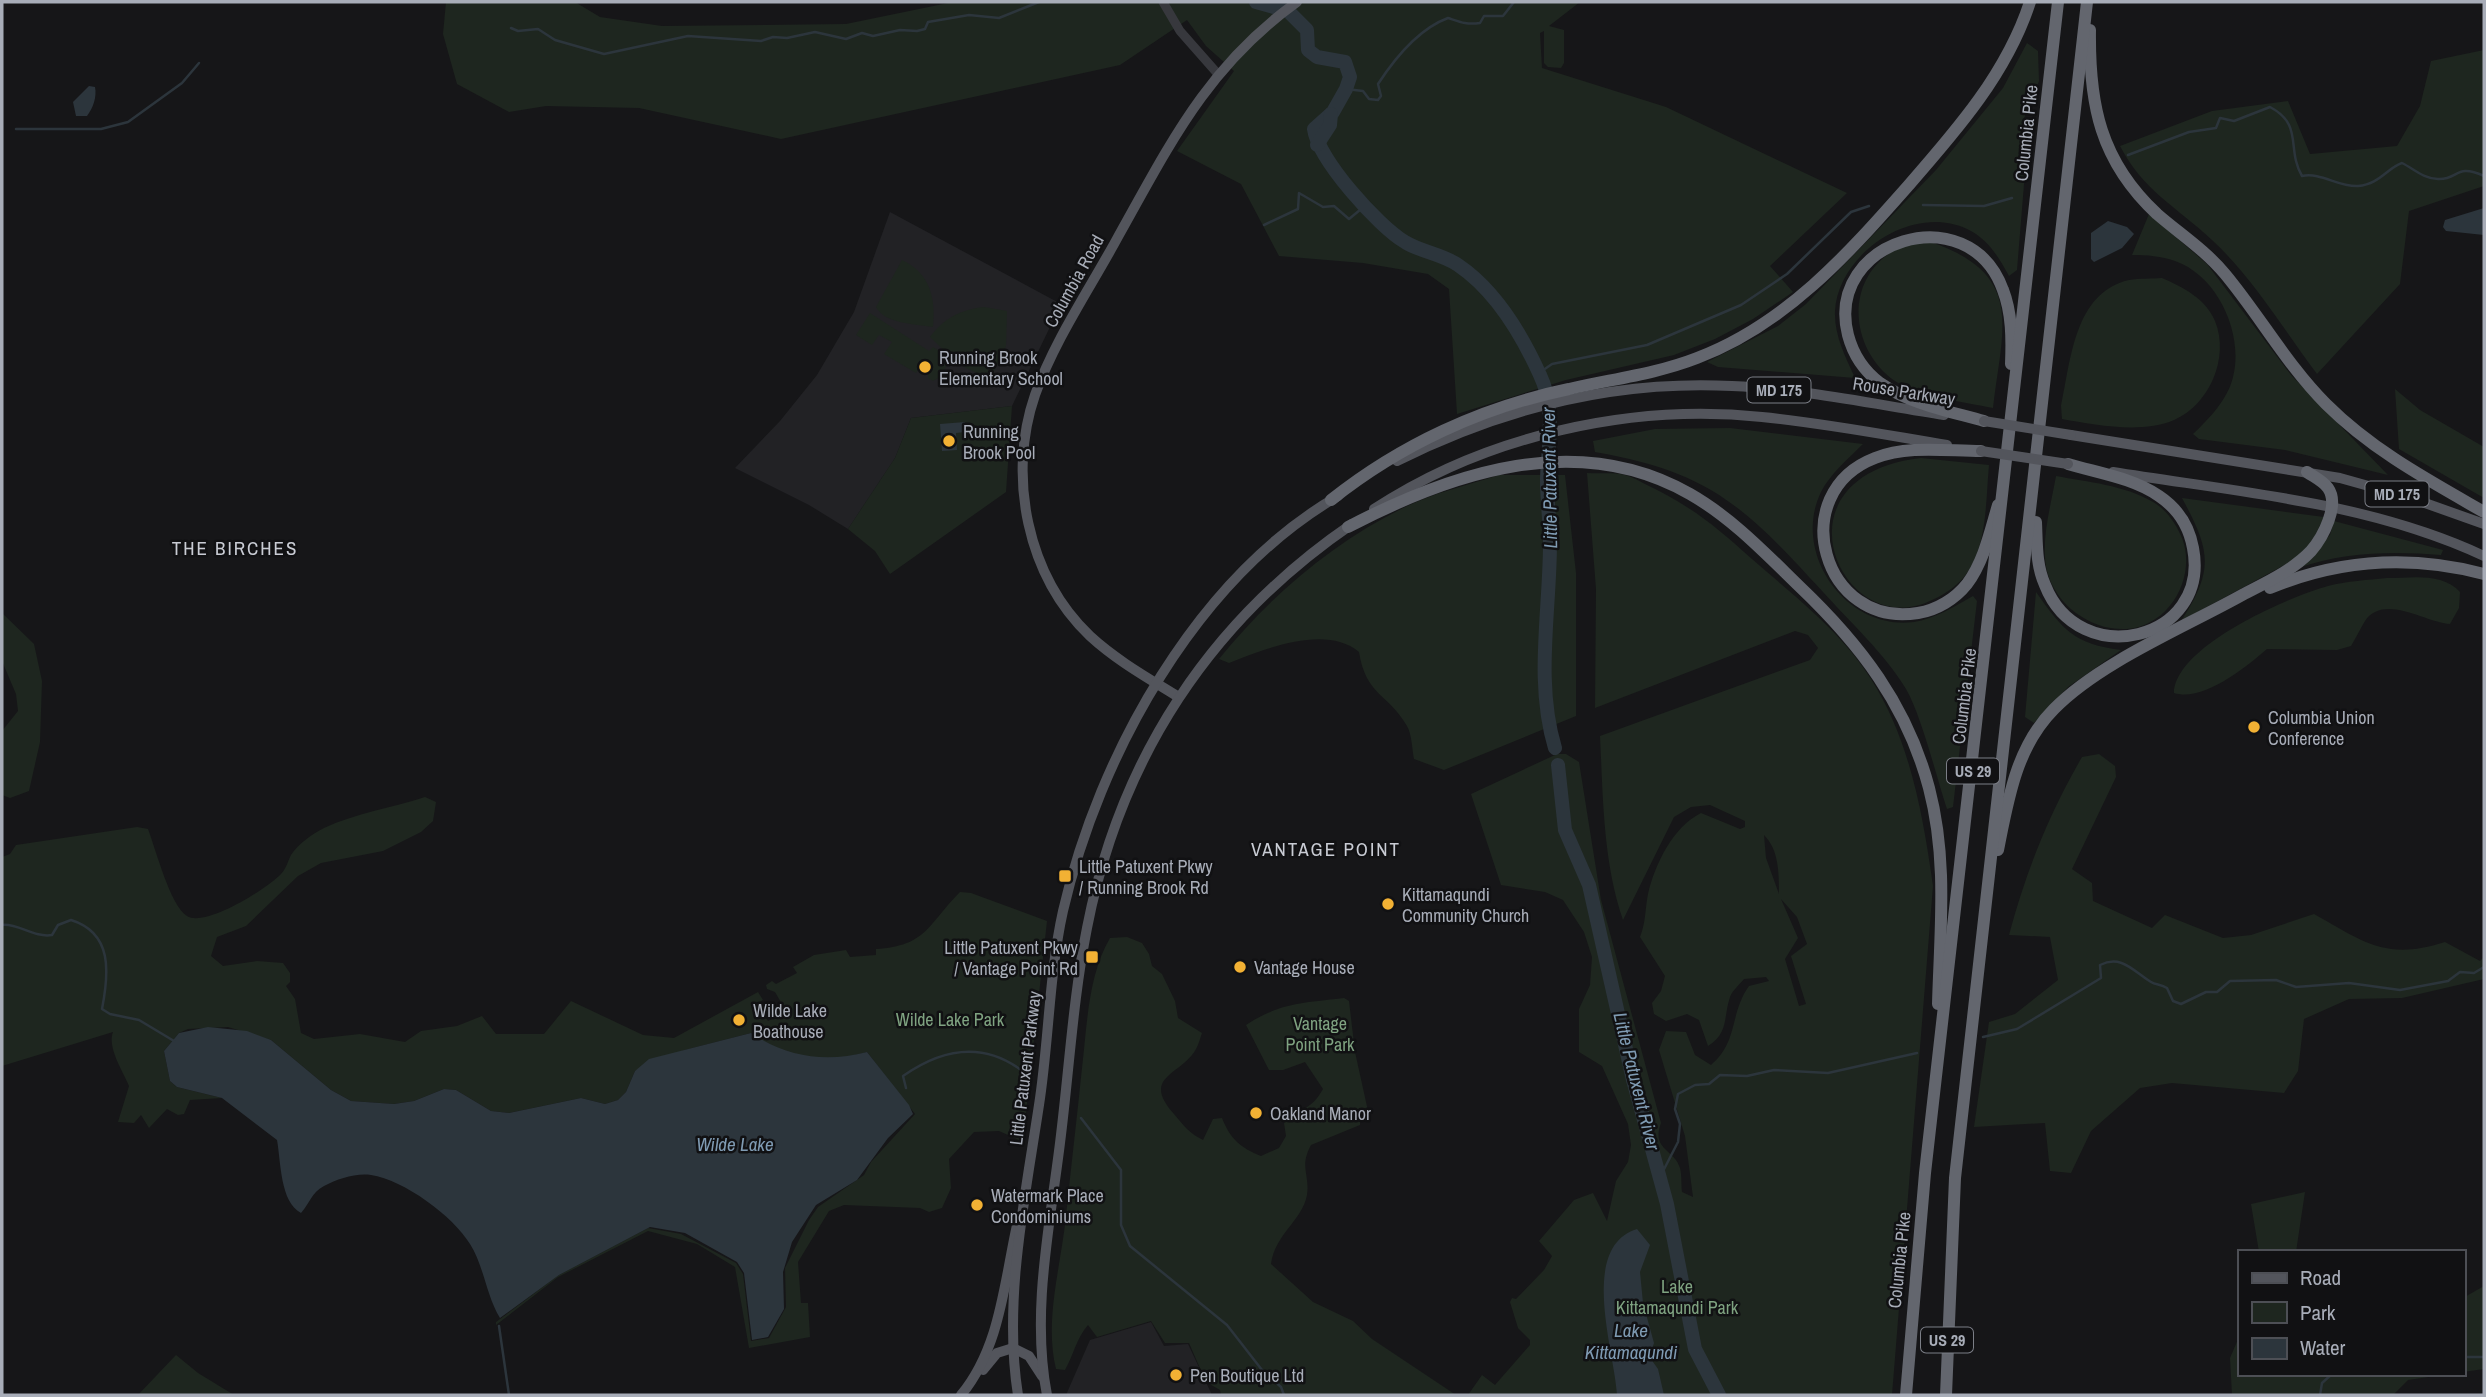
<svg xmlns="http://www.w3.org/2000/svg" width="2486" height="1397" font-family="'Archivo Narrow',sans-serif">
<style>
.built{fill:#222225}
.green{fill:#1e261f;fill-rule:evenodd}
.water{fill:#2c353c}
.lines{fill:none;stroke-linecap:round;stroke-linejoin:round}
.stream{stroke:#2c353c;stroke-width:2.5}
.river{stroke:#2c353c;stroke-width:14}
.minor{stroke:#37383d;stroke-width:9}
.major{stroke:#53555c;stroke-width:10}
.highway{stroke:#63666e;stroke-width:12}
.major-bridge{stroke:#53555c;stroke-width:10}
.poi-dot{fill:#f2b134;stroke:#111113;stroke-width:2.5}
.labels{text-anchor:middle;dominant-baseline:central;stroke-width:5;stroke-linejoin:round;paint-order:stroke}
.shield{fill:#111113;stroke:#7b7e86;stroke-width:2}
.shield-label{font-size:16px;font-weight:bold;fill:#a8adb8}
.street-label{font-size:18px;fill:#a8adb8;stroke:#111113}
.poi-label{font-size:18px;fill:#a8adb8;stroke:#111113;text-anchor:start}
.park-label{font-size:18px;fill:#7fa381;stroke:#111113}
.water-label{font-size:19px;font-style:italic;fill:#7f9bb3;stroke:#111113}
.neighbourhood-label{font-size:19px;letter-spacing:2px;fill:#c9ccd4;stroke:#111113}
</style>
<rect width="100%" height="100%" fill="#161618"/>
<g class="built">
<polygon points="890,212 1061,304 1012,406 911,418 895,458 848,529 809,505 735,468 780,421 817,375 854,312"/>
<polygon points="1151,1322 1164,1346 1188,1344 1212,1395 1066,1395 1090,1340"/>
</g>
<g class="green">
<polygon points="446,2 575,2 600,17 662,26 846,24 953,2 1580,2 1549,26 1564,30 1564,63 1561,68 1548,67 1544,63 1544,31 1540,33 1542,68 1666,107 1847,193 1770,266 1793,292 1753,319 1715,339 1674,355 1566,380 1457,414 1449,289 1428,274 1363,263 1279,256 1241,184 1177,151 1234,71 1206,46 1187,20 1120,65 781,139 639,108 546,106 509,112 457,84 443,34"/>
<path d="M2027,43L2038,51L2039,81L2023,121L2026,160L2017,270L2009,276C1998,256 1988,239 1967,229C1912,203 1838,254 1835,311C1834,335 1845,356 1855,378L1718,367L1707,362L1778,326L1806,304L1936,170L2003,88Z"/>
<path d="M2484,50V186L2409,211L2400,284L2317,374C2284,330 2253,278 2212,240C2177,207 2143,191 2120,146L2212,111L2288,101L2310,154L2397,146L2420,106L2431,61Z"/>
<path d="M2149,214L2207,264L2291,375L2388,475L2285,450L2199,439L2193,434C2209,419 2228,399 2233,377C2244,334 2218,276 2175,261C2161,256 2147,255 2132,255Z"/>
<path d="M1931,242C2026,275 2002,328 1993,408C1965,402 1918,397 1895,381C1852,351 1843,285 1890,253C1903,245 1917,244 1931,242Z"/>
<path d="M902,260C930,273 936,298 933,327C915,324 885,324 876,307Z"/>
<path d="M2162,278C2183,287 2206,299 2215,321C2230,358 2209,405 2174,420C2142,434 2095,425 2062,419L2061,406C2071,360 2074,293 2129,280C2140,278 2152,279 2162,278Z"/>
<path d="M984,307L1007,311L1006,346L993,374L985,377L958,364L930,337C944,318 960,310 984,307Z"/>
<polygon points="870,313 929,351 933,347 951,358 940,377 933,381 928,378 928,371 921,366 916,373 884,354 892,342 879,335 872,345 856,335"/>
<polygon points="2395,389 2420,410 2484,447 2484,498 2399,449"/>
<polygon points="1012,406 1006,492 890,574 875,551 848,529 895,458 911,418"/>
<path d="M1730,428L1863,444C1849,458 1830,474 1821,492C1791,554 1847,631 1914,622C1934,619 1956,606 1973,596L1977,601L1953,807L1947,809C1936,776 1922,717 1906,689C1884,653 1851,623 1823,592C1746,508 1711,472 1595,452L1593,441L1655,429Z"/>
<path d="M1921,458L1989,465C1986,498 1987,536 1972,565C1963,582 1948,593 1932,600C1842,645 1766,476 1921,458Z"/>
<path d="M1587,473C1599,474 1613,472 1625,475C1633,477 1641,482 1649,486C1694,508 1715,526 1752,559C1794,596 1841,631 1871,679C1910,740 1923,815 1933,886L1892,1395H1468L1482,1375L1495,1385L1530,1345V1340L1518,1328L1510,1302L1512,1298L1516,1299L1544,1270L1552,1256L1539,1241L1574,1200L1593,1193L1607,1221L1616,1181L1628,1162L1631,1145L1628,1124L1602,1066L1579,1052V1009L1590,985L1592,957L1584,932L1563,900L1545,892L1501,885L1471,794L1557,754H1566L1579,762L1601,900L1661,1123C1651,1150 1674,1149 1680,1168C1682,1176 1681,1185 1682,1192L1693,1197L1685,1136L1659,1050L1666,1031L1686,1032L1695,1055L1711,1065C1739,1041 1729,1014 1749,986L1769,981L1766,977L1744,979C1740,984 1732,991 1730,997C1723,1018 1729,1033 1708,1046L1699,1020L1687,1014L1666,1021L1654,1014L1652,1003L1661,991L1665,976L1640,937C1646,922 1645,909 1648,894C1655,864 1673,827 1701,813L1740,829L1745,827V821L1710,805L1691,807L1674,817L1623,920C1603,862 1603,797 1600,736L1810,660L1818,648L1808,635L1795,631L1595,708L1596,589ZM1764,835C1779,850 1779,873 1779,894L1766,858ZM1781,899L1797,917L1807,944L1791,956L1806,1004L1799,1006L1785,959L1798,938Z"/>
<path d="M1499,475H1565L1576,573V716L1444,770L1414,759C1412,749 1412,735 1407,726C1388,693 1366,696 1359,652C1326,624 1264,649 1229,663L1219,659C1269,597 1332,543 1403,508C1433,493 1468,485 1499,475Z"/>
<path d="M2056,476C2088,482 2124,485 2153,502C2167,510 2176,524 2182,538C2197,576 2170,626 2127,629C2092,631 2056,606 2047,571C2040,542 2051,505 2056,476Z"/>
<path d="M2182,498L2324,517L2314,538L2299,557L2181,621C2215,569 2210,550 2182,498Z"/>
<path d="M2334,521L2443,550L2441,555C2393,551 2344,552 2298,568L2330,535Z"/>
<path d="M2387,578C2412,578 2442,572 2460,592L2459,608L2450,624C2426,623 2384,593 2365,621C2360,629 2356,638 2351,646L2337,650L2267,649C2245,668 2203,702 2174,693C2175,646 2288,597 2328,586C2347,581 2368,580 2387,578Z"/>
<path d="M2036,592C2063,630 2074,644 2121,650L2068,687L2034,723L2025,717Z"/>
<polygon points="2,613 34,644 42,681 40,742 29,791 10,798 2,795 2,731 18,711 16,694 2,661"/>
<path d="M2099,754L2115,766L2116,777L2072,869L2092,883L2093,901L2152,928L2165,915L2223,938L2251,935L2314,914C2364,942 2386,961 2445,942L2480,961L2484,957V979L2402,998L2349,999L2304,1019L2298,1071L2284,1093L2172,1083L2140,1088L2091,1131L2071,1173L2050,1171L2045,1123L1974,1127L1989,1022L2015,1014L2058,980L2050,937L2009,935C2026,871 2049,814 2082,757Z"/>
<path d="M425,797L436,802L433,821L421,832L383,851L321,863L298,876L246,926L217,937L211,956L223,966L257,961L283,963L290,973V982L286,986L295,999L301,1033L314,1039L360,1034L405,1042L421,1031L457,1026L482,1016L496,1034H544L571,1001L643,1035L674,1038L758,992L763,1000L757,1004L768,1021L786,1011L775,992L767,989L766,985L772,981L776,984L797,973L793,967L814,955L846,950L850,957L876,955V949C927,946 928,924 960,892L971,893L1047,921L1026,1113L1019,1140L999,1131L974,1132L949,1159L951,1188L942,1208L929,1212L920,1208L844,1205L829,1211L798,1262L801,1303H808L810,1337L749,1348L735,1267L697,1244L648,1231L558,1277L496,1325V1322L559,1275L648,1228L681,1234L736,1263L743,1274L751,1341L769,1338L786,1307L785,1268L809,1220L818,1207L864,1175L871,1162L915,1114L867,1052C839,1060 800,1063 774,1049C765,1045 759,1037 751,1033L685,1050L635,1071L626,1092L618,1100L605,1104L581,1098L509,1113L491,1111L456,1090L444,1089L414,1101L394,1104L351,1101L331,1090L271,1040L228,1027L188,1029L179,1033L164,1051L170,1081L177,1087L222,1098L190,1100L184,1114L178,1115L167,1109L149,1128L141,1115L134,1123L118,1122L129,1086C123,1071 107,1048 113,1032L2,1066V857L10,854L16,845L137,827L148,829C156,850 170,905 187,916C205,928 268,888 281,874C286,869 288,861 291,855C298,844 312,834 324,828C356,813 391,808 425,797Z"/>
<path d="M1127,937L1142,943L1149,954L1152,966L1162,974L1175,1001L1178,1018L1202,1033C1200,1038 1199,1044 1196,1049C1182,1075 1140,1076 1174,1114C1183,1125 1190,1134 1203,1140L1213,1119L1222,1118C1230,1139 1241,1148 1261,1156L1279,1148L1286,1136L1284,1123C1298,1106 1309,1114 1323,1089L1305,1062L1283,1070H1269L1246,1025C1281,1002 1304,1003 1344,998L1349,1001L1355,1052L1368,1111L1360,1114V1125L1311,1145C1299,1167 1310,1174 1307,1195C1302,1221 1275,1234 1271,1264L1313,1302L1353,1321L1372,1339L1456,1395H1221L1220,1390L1206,1382L1189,1343H1165L1151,1321L1097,1337L1088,1325C1076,1339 1074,1354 1065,1370L1056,1369C1044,1320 1061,1266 1066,1216C1071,1167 1077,1117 1082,1068C1087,1026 1088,975 1110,938Z"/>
<polygon points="2305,1192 2296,1252 2259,1252 2251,1204"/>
<polygon points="2484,1286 2484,1369 2463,1372 2463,1298"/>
<polygon points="2239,1337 2239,1374 2449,1374 2408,1380 2393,1395 2232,1395 2230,1358"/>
<polygon points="176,1355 198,1373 234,1395 138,1395"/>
</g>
<g class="water">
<path d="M89,86L95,87C97,97 93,108 87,116H76L73,102Z"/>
<polygon points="2484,208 2484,235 2446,231 2443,227 2445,220"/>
<polygon points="2108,221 2127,227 2134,234 2122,248 2094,262 2091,259 2091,233"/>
<polygon points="965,422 965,432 956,433 957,450 942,451 940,424"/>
<path d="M208,1027L247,1031L271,1040L331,1090L351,1101L394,1104L414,1101L444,1089L456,1090L491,1111L509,1113L581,1098L605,1104L618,1100L626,1092L635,1071L649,1059L751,1033C787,1057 825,1063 867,1052L909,1105L913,1114L888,1138L857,1180L816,1205L792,1242L783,1272L784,1309L768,1337L752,1340L744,1273L737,1262L685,1233L650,1227L559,1275L500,1318C486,1295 484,1266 470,1244C453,1216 404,1180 371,1175C355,1173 338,1179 324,1186C311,1193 310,1203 301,1213C280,1202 281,1162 277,1140L222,1098L177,1087L170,1081L164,1051L179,1033Z"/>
<path d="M1637,1229L1650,1245L1640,1272L1643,1303L1654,1343L1651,1352L1653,1362L1658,1369L1664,1395H1617C1615,1353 1578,1247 1637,1229Z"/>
</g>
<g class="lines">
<g class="stream">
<polyline points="511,28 518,31 538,29 555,40 604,54 688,36 761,41 773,37 787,38 815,32 846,39 862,33 873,36 900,30 917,31 925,29 928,22 969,15 999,18 1039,2"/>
<path d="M1346,89L1363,91L1369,99L1378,100L1381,96L1378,84C1395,58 1418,29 1448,18C1460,22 1466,25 1480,23L1484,16H1503L1514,2"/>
<polyline points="16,129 101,129 128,122 182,83 199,63"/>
<path d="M2128,155L2189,132L2216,128L2220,118L2234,121L2270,107C2304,125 2286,149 2302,176C2321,172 2338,187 2358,186C2380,184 2387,168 2402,163C2414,169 2424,179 2438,179C2459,180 2455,163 2484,176"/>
<polyline points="1923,205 1984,206 2012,198"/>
<polyline points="1264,225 1298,209 1299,193 1323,207 1334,206 1349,219 1366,205"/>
<polyline points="1539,373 1552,364 1647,345 1741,305 1787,274 1851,212 1869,206"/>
<path d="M2,925C18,923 34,938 52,935L58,925L71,920C113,933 109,973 102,1009L110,1014L139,1020L174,1041"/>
<path d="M1983,1037L2017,1029L2101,978L2100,965C2122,954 2134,972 2151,982C2156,985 2161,984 2167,988L2173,1001L2181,1004L2206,992H2217L2230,981L2276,980L2296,987L2349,983L2400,990L2448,981L2460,972L2474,973L2484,967"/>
<path d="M906,1088L903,1076C943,1048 985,1041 1025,1073"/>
<polyline points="1081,1118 1121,1170 1121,1225 1130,1246 1227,1325 1262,1370 1281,1387 1284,1395"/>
<polyline points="1660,1177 1678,1142 1680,1124 1675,1109 1678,1094 1695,1085 1709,1084 1720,1075 1747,1076 1774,1070 1828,1073 1917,1053"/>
<polyline points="499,1326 509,1395"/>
<polyline points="2463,1357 2484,1357"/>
<polyline points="2320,1395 2322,1383 2332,1374"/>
</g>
<g class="river">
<path d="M1256,2L1288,11L1307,30L1308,50L1317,57L1345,62L1350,77L1346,89L1333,112L1314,129C1318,159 1378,226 1405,242C1421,252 1442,254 1458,265C1495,290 1522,335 1540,375C1556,408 1548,444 1547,479C1547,500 1550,522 1550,543C1550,611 1535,682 1555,748"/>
<polyline points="1317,145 1330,125 1331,114"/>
<polyline points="1558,765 1565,830 1589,885 1633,1080 1667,1204 1695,1349 1719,1395"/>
</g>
<polyline class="minor" points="1163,2 1180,31 1217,73"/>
<g class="major">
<polyline points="2071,435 2340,478 2408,497 2484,524"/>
<path d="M1397,461C1501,409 1615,380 1732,386C1803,389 1873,404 1944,415"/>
<path d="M2113,472C2237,492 2369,502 2484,556"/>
<path d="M1374,509C1485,436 1630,403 1762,417C1824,423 1886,435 1947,445"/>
<path d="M1177,696C1148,678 1116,660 1090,636C1027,576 1007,476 1035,395C1055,339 1091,287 1119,235C1171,142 1208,66 1297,2"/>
<polyline points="983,1370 997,1353 1013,1348 1029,1356 1042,1376"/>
<path d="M961,1395C1000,1348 1004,1284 1017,1225"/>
<path d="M1018,1395C1003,1302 1025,1198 1039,1105C1049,1041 1049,974 1063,911C1099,755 1196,579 1338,496"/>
<path d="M1047,1395C1031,1313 1050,1225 1060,1143C1069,1072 1073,998 1087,928C1120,758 1210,621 1352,524"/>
</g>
<g class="highway">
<path d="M2090,30C2089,104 2100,161 2157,214C2180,234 2205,250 2225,274C2260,316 2287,365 2326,404C2372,450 2428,480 2484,512"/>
<path d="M1984,421C1949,411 1910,404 1880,383C1864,371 1853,354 1848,335C1824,240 1969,195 2003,290C2012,313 2012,339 2011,364"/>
<path d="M1981,451C1946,451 1908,445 1875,458C1784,493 1823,629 1918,613C1937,610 1955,599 1967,584C1984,561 1990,532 1998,505"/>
<path d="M1331,500C1400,445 1482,407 1569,389C1612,379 1656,374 1697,358C1785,325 1848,254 1908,186C1957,130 2007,73 2030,2"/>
<path d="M2036,522C2037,544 2036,565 2045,585C2079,672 2211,641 2193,548C2189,526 2177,508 2159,496C2133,478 2098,473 2068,464"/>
<path d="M1348,527C1453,472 1578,430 1690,494C1732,518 1765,553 1799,586C1860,644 1907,705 1929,788C1948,860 1940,930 1938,1004"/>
<path d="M2270,588C2340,559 2412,555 2484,574"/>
<path d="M1998,850C2008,800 2016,747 2054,709C2100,662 2185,627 2244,594C2267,582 2293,570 2311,551C2323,537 2340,505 2328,488C2323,481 2314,477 2307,472"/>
<polyline points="1906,1395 1925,1173 2058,2"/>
<polyline points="1946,1395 1955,1178 2087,2"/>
</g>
<g class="major-bridge">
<polyline points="1984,421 2071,435"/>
<polyline points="1981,451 2068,464"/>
</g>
</g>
<g class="poi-dot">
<circle cx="925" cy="367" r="7"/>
<circle cx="949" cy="441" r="7"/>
<circle cx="2254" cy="727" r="7"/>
<rect x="1058" y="869" width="14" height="14" rx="3.5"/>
<circle cx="1388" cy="904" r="7"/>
<rect x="1085" y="950" width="14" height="14" rx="3.5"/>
<circle cx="1240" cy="967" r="7"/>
<circle cx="739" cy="1020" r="7"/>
<circle cx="1256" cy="1113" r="7"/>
<circle cx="977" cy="1205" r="7"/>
<circle cx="1176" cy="1375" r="7"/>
</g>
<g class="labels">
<g class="shield">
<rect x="1747.5" y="377.5" width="63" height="25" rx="5"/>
<rect x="2365.5" y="481.5" width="63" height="25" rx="5"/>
<rect x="1947" y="758.5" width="52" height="25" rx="5"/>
<rect x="1921" y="1327.5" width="52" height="25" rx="5"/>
</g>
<g class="shield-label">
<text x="1779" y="390">MD 175</text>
<text x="2397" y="494">MD 175</text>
<text x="1973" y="771">US 29</text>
<text x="1947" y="1340">US 29</text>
</g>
<g class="street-label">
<text transform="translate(2026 133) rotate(-84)">Columbia Pike</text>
<text transform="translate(1074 281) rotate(-61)">Columbia Road</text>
<text transform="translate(1904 391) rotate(9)">Rouse Parkway</text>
<text transform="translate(1964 696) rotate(-83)">Columbia Pike</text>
<text transform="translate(1025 1068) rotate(-83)">Little Patuxent Parkway</text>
<text transform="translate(1899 1260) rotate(-84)">Columbia Pike</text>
</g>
<g class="poi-label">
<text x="939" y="357">Running Brook<tspan x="939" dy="21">Elementary School</tspan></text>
<text x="963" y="431">Running<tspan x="963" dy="21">Brook Pool</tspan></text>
<text x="2268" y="717">Columbia Union<tspan x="2268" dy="21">Conference</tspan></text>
<text x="1079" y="866">Little Patuxent Pkwy<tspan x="1079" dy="21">/ Running Brook Rd</tspan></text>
<text x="1402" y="894">Kittamaqundi<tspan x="1402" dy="21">Community Church</tspan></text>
<text x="1078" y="947" text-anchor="end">Little Patuxent Pkwy<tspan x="1078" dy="21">/ Vantage Point Rd</tspan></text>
<text x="1254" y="967">Vantage House</text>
<text x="753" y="1010">Wilde Lake<tspan x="753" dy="21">Boathouse</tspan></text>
<text x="1270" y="1113">Oakland Manor</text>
<text x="991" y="1195">Watermark Place<tspan x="991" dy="21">Condominiums</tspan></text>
<text x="1190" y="1375">Pen Boutique Ltd</text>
</g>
<g class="park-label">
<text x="950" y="1019">Wilde Lake Park</text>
<text x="1320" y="1023">Vantage<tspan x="1320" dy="21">Point Park</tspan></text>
<text x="1677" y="1286">Lake<tspan x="1677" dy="21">Kittamaqundi Park</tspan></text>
</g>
<g class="water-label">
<text transform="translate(1549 478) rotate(-91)">Little Patuxent River</text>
<text transform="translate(1637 1081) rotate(76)">Little Patuxent River</text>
<text x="735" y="1144">Wilde Lake</text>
<text x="1631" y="1330">Lake<tspan x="1631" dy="22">Kittamaqundi</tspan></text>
</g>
<g class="neighbourhood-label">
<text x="235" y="548">THE BIRCHES</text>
<text x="1326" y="849">VANTAGE POINT</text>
</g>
</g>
<rect width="2486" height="1397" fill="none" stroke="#a8adb8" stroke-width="7"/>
<rect x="2238" y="1250" width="228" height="126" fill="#111113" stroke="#4d4f55" stroke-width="2"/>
<rect x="2252" y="1273" width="35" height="10" fill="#53555c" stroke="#4d4f55" stroke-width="2"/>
<text x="2300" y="1285" font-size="21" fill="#a8adb8">Road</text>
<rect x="2252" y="1302" width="35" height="21" fill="#1e261f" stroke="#4d4f55" stroke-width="2"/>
<text x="2300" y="1320" font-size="21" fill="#a8adb8">Park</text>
<rect x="2252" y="1338" width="35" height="21" fill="#2c353c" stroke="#4d4f55" stroke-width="2"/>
<text x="2300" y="1355" font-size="21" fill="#a8adb8">Water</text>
</svg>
